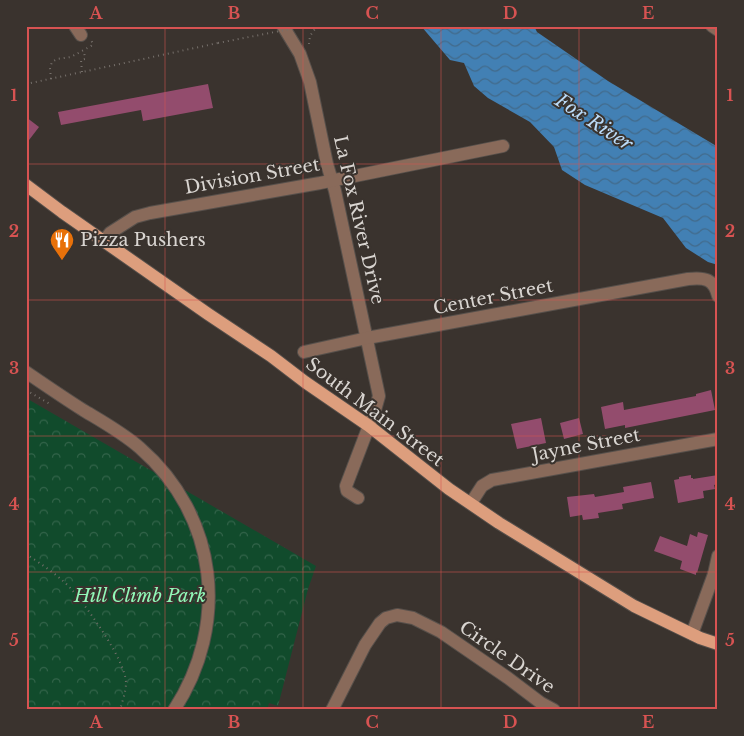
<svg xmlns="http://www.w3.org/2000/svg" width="744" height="736" font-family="'Libre Baskerville',serif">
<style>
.forest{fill:url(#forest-crowns)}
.water{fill:url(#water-waves)}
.building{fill:#934c6d}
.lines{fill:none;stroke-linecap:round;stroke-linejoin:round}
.minor-casing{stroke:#57504b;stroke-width:14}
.major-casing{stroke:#57504b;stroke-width:14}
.path{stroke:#76706b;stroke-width:2;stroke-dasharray:1 4;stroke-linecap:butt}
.minor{stroke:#896a5a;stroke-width:12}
.major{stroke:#dd9e7d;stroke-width:12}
.path-bridge{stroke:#76706b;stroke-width:2;stroke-dasharray:1 4;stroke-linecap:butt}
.grid{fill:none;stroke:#d75352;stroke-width:1;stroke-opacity:0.55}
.labels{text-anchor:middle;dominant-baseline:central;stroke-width:4;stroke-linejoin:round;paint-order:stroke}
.street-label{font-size:18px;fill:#d9d5d1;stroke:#3a332e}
.poi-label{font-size:18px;fill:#d9d5d1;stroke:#3a332e;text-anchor:start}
.park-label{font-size:18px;font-style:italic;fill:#91f9b8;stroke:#3a332e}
.water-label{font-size:19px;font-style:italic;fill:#bbdbf8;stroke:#3a332e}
.neatline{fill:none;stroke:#d75352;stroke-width:2}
.grid-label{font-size:16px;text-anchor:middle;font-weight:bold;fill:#d75352}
</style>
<defs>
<pattern id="forest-crowns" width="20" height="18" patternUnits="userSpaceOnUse" patternTransform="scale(1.25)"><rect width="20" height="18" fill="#114b2c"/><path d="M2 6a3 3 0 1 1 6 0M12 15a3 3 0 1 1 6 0" fill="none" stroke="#33644a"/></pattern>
<pattern id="water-waves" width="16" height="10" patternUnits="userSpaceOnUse" patternTransform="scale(1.25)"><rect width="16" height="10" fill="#4280b4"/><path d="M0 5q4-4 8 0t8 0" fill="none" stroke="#426a8b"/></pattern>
</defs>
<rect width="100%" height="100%" fill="#3a332e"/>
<polygon class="forest" points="26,398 316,566 308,589 278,706 269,703 267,710 26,710"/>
<polygon class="water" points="421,26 534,26 537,32 608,81 718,147 718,265 708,262 686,248 663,218 585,185 562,170 554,147 530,122 488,98 474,86 464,63 450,60"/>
<g class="building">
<polygon points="208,84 213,108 143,121 141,110 61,125 58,112"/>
<polygon points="26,117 39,127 26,144"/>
<polygon points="711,390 715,410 625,428 625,425 605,429 601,407 623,402 624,410 696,396 696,394"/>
<polygon points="541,418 546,443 517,449 511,424"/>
<polygon points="579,418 583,434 564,439 560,423"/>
<polygon points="691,475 691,478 693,478 693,479 718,475 718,484 714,485 715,489 703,491 704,498 678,503 674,480 679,479 679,477"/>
<polygon points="651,482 654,498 622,504 623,509 598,513 599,518 583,520 582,515 570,517 567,497 594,494 595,497 624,492 623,487"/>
<polygon points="698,532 708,535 697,573 696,572 696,575 680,569 682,561 654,551 660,536 687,546 690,534 697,537"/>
</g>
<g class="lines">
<g class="minor-casing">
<g id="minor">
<polyline points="75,26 81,35"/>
<polyline points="283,26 300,54 310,82 327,164 335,191 378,391 379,396 375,410 346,486 347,491 358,498"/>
<polyline points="712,26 718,30"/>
<polyline points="104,241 110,233 135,217 150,213 320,183 503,146"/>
<path d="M304,352L367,338L688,279C705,277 714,279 718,296"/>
<path d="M26,372C45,385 64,398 83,410C103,422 123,433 140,448C218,516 230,624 174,710"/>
<polyline points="471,503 482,486 492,480 718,439"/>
<polyline points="714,574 718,556"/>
<polyline points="692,634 714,574 718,576"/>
<polyline points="332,710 365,645 380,623 386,618 397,615 413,618 441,632 508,678 541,703 554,710"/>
</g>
</g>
<g class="major-casing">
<polyline id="major" points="26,185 62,212 208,314 271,356 305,382 369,426 449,489 499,523 634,606 700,638 718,644"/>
</g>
<g class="path">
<polyline points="309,44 310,36 317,26"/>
<polyline points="82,72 81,60 85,59 84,51"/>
<polyline points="51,79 50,68 52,62 57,59 71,57 91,46 93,44 91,40"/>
<polyline points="26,84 218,43"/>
<polyline points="26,390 50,404"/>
<path d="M26,554C40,563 62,578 72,590C87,607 126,661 126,683C126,692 122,702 120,710"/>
</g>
<use href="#minor" class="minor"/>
<use href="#major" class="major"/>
<polyline class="path-bridge" points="218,43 306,26"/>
</g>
<path class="grid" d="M165,26V710M303,26V710M441,26V710M579,26V710M26,164H718M26,300H718M26,436H718M26,572H718"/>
<defs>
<g id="restaurant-pin" transform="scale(1.25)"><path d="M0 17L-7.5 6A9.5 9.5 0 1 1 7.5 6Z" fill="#e8710a" stroke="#3a332e"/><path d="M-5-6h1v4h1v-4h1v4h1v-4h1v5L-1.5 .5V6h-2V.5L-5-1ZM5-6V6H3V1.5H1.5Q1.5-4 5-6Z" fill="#fff"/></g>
</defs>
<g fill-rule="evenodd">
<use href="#restaurant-pin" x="62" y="240"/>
</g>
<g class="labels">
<g class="street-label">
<text transform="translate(252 176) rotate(-10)">Division Street</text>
<text transform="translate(359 220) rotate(77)">La Fox River Drive</text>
<text transform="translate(493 297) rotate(-11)">Center Street</text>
<text transform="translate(375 412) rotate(37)">South Main Street</text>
<text transform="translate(586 445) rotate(-11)">Jayne Street</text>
<text transform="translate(507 657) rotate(35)">Circle Drive</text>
</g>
<g class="poi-label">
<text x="80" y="240">Pizza Pushers</text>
</g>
<g class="park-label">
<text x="140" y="596">Hill Climb Park</text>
</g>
<g class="water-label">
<text transform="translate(594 122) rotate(33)">Fox River</text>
</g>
</g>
<rect width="744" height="736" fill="none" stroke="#3a332e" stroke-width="55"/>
<rect x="28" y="28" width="688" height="680" class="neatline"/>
<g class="grid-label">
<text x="96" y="19">A</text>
<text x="234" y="19">B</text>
<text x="372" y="19">C</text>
<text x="510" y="19">D</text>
<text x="648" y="19">E</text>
<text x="14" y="101">1</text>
<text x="730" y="101">1</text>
<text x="14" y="237">2</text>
<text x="730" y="237">2</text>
<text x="14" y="374">3</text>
<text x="730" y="374">3</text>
<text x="14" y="510">4</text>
<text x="730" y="510">4</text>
<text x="14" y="646">5</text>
<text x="730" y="646">5</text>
<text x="96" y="728">A</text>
<text x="234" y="728">B</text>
<text x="372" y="728">C</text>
<text x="510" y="728">D</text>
<text x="648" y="728">E</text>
</g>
</svg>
